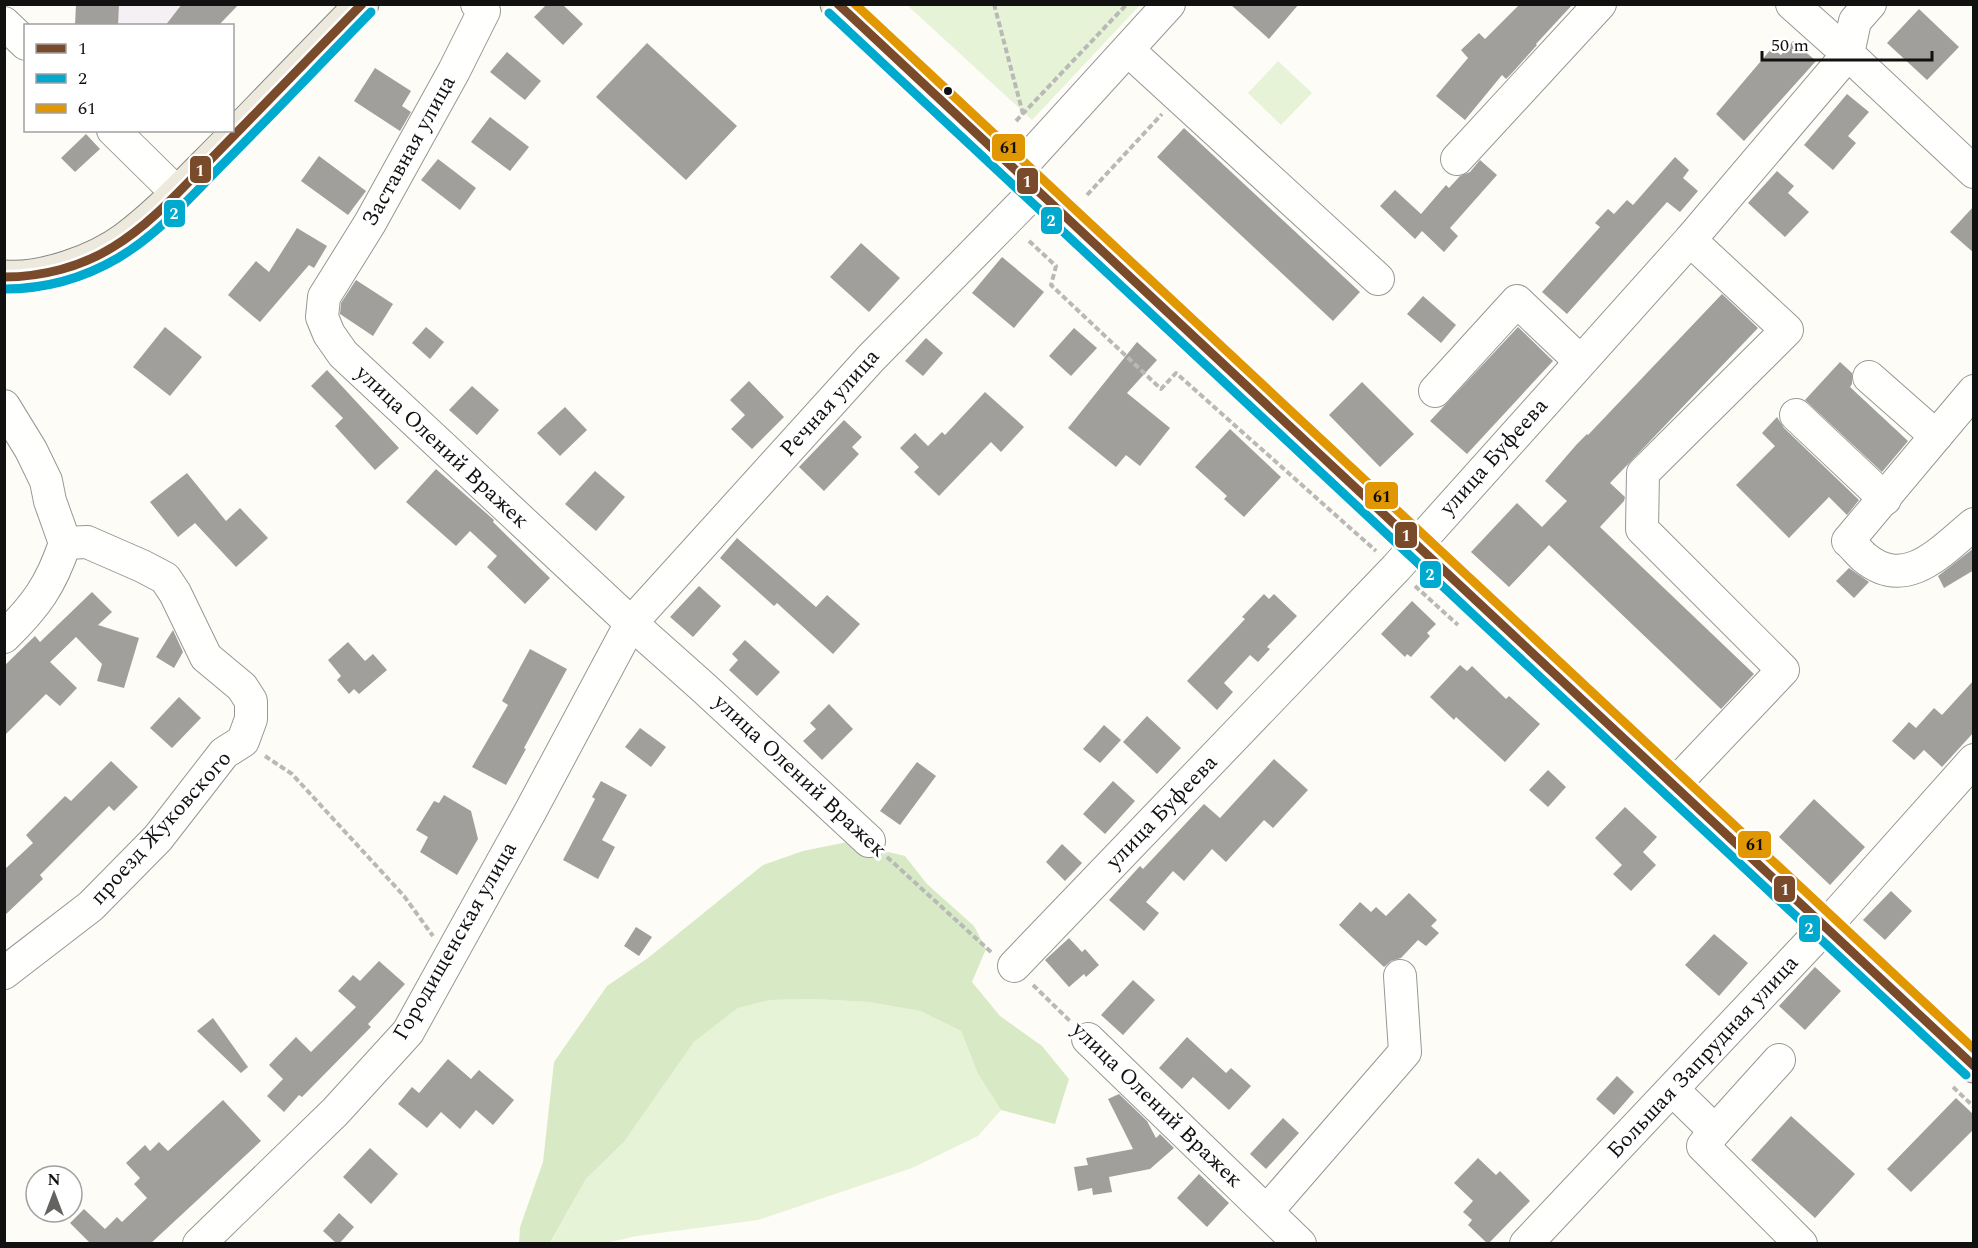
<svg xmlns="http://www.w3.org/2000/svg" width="1978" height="1248" font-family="Spectral,serif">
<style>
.industrial{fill:#f5f0f3}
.green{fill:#e7f3d7}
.forest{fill:#d8eac5}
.building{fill:#a19f9c}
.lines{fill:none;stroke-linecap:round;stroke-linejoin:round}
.minor-casing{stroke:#979795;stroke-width:34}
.major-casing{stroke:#858482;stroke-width:35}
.path{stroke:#b9b9b8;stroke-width:4;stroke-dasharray:6 3;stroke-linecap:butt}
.minor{stroke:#fffffe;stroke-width:32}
.major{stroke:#ede9dc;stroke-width:33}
.bus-1-casing{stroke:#fff;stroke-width:14}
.bus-2-casing{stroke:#fff;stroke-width:14}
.bus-3-casing{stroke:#fff;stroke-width:14}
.bus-1{stroke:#7a4b2a;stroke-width:9}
.bus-2{stroke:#00a9ce;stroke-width:9}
.bus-3{stroke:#e09702;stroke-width:9}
.bus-dot{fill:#111;stroke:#fff;stroke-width:2}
.labels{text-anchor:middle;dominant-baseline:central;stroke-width:6;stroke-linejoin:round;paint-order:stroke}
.street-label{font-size:22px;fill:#111;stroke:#fff}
.line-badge{stroke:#fff;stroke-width:2}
.badge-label{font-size:16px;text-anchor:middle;font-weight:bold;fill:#fff}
.pale-badge-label{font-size:16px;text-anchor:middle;font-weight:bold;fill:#111}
</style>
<rect width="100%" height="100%" fill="#fdfcf7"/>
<polygon class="industrial" points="76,5 239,5 218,25 75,26"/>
<g class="green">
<polygon points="907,5 1140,5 1032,120"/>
<polygon points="1278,61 1312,93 1281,125 1248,93"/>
<polygon points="813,999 869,1002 920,1011 961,1031 978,1074 1001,1110 978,1136 912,1168 758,1220 637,1236 606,1243 550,1244 586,1179 624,1142 694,1042 738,1008 770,1000"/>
</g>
<polygon class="forest" points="847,842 905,856 927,884 974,926 986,949 972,982 1000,1016 1042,1046 1069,1079 1055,1124 1001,1110 978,1074 961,1031 920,1011 869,1002 813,999 770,1000 738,1008 694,1042 624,1142 586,1179 550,1243 519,1244 520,1227 543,1162 554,1062 607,986 648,958 763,865 803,851"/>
<g class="building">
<polygon points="76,4 119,4 118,26 75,26"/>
<polygon points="182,4 239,4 218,26 165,26"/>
<polygon points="547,4 562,4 583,24 563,45 534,17"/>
<polygon points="1230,4 1299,4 1269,39"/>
<polygon points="1520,4 1573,4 1536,44 1537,45 1512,73 1506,79 1502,75 1465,120 1436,96 1468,58 1461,50 1479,33 1485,39"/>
<polygon points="1919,9 1959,47 1927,80 1887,43"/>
<polygon points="1793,41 1816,61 1744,141 1716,114 1772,48 1781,55"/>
<polygon points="647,43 737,126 686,180 596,97"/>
<polygon points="507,52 541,81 525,100 490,72"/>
<polygon points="375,68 411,91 402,106 411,112 400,131 354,101"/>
<polygon points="1847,94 1869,112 1848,136 1856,143 1833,170 1804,145"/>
<polygon points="490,117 529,147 510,171 471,142"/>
<polygon points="1184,128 1360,292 1333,321 1157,157"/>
<polygon points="86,134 100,149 75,172 61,158"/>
<polygon points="319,156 366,191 348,215 301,181"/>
<polygon points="1675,157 1689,170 1683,178 1698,191 1680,212 1667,202 1567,314 1542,292 1600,227 1595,223 1608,209 1614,214 1627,200 1633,205"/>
<polygon points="438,159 476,188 460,210 421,180"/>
<polygon points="1480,160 1497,175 1450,228 1458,236 1444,252 1422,231 1415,239 1380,206 1395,190 1421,214 1446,185 1449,188 1460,176 1470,172"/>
<polygon points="1777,171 1794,186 1788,193 1809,212 1785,237 1748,203"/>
<polygon points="1974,206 1974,253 1950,232"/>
<polygon points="297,228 327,246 314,268 309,265 260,322 228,295 256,261 269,272"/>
<polygon points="861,243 900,278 869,312 830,277"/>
<polygon points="1002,257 1044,292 1014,328 972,293"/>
<polygon points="356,280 393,304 373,336 340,314 341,303"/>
<polygon points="1722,294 1758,328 1610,483 1625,497 1624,501 1600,527 1754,674 1721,709 1549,545 1509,587 1471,552 1517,503 1542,527 1567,501 1545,481 1577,444 1587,434 1588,435"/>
<polygon points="1423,296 1456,325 1441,343 1407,314"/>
<polygon points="165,327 202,357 170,396 133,367"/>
<polygon points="426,327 444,342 430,359 412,343"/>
<polygon points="1518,327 1553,361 1467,454 1430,421"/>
<polygon points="1074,328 1097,348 1071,376 1049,356"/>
<polygon points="926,338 943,353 923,376 905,361"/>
<polygon points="1137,342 1157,360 1127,393 1170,428 1140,466 1126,455 1116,467 1068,428"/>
<polygon points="1840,362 1852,373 1852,384 1850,387 1908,441 1882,472 1805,400"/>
<polygon points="327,370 399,448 375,470 335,426 343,418 311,386"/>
<polygon points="749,381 784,417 752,449 731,429 745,415 730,400"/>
<polygon points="1362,382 1414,434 1380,467 1329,415"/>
<polygon points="472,386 499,410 477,435 449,410"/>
<polygon points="985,392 1024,427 1001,452 991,442 939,496 914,472 919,467 900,448 915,433 928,446 942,432 945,435"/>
<polygon points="565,407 587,430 560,456 537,433"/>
<polygon points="1777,417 1784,428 1859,500 1847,515 1829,497 1789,538 1736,485 1775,446 1762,433"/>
<polygon points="844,420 862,437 852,447 859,454 824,491 799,467"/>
<polygon points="1230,429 1281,477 1244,517 1224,499 1227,496 1195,467"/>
<polygon points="436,469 494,520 493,522 550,578 525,604 487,567 497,556 470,531 456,546 406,502"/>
<polygon points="595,471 625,497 596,531 565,504"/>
<polygon points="187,473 226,521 240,508 268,538 236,567 195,523 178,537 150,502"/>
<polygon points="737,538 816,607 827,595 860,624 833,654 777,603 774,606 720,558"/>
<polygon points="1974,548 1974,570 1944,588 1938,576"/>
<polygon points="1849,568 1869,582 1854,598 1836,581"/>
<polygon points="699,586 721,606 693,637 670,617"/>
<polygon points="92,592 112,612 98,625 139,638 124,688 97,681 102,664 76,637 50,662 77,688 60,706 46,694 4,736 4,666 35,636 40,642"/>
<polygon points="1264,594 1269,599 1274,594 1297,616 1267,647 1270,649 1258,662 1250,655 1224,683 1233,692 1217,710 1187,681 1245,619 1242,617"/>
<polygon points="1412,601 1436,624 1427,633 1430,636 1411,657 1407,654 1405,657 1381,634"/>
<polygon points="173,630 183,652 174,668 156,657"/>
<polygon points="745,640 780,672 757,696 729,670 738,660 732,654"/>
<polygon points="348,642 365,661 373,654 387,670 359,694 354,689 349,694 337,680 341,676 328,660"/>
<polygon points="530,649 567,669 524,748 526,749 506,785 472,767 508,705 502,701"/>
<polygon points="1460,665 1467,671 1472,666 1506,699 1509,696 1540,724 1505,762 1456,717 1454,720 1430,697"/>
<polygon points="1974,680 1974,732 1942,767 1924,750 1914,760 1892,741 1909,722 1916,728 1934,708 1942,715"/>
<polygon points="179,697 201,718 172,748 150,728"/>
<polygon points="829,704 853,729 822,760 803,741 816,729 810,723"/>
<polygon points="1147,716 1181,748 1157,774 1123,742"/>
<polygon points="1104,725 1121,740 1100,763 1083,749"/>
<polygon points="640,728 666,747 651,767 625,747"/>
<polygon points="1274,759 1308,790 1273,828 1264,820 1226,862 1212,849 1184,881 1173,871 1146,902 1159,913 1144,931 1109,900 1140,866 1143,869 1204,804 1220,818"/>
<polygon points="111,761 138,787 114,811 109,806 40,875 43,879 4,916 4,870 33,843 26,835 65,796 71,801"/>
<polygon points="917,762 936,776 900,825 880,811"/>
<polygon points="1548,770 1566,787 1548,807 1529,790"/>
<polygon points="601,781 627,795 602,840 615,847 598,879 563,860 595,799 592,797"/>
<polygon points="1113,781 1135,801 1105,834 1083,814"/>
<polygon points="444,795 471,811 478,839 457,875 420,852 428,837 416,830 434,801 439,803"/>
<polygon points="1814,799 1865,847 1830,885 1779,837"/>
<polygon points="1625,807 1657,837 1643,852 1656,865 1631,891 1613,874 1622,865 1595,838"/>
<polygon points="1062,844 1082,863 1065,881 1046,862"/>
<polygon points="1891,891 1912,911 1885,940 1863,920"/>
<polygon points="1409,893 1437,920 1431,926 1439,933 1426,946 1418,940 1401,958 1391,961 1384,967 1339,925 1360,902 1371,912 1376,907 1386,916"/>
<polygon points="636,927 652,937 639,956 624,946"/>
<polygon points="1714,934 1748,963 1719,996 1685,965"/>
<polygon points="1069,938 1082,952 1085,949 1099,965 1086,977 1084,974 1069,987 1045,960"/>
<polygon points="379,961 405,984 368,1024 371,1027 302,1097 299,1095 284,1112 267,1096 283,1079 269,1065 296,1037 311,1052 356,1007 338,991 353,975 360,981"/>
<polygon points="1815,967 1841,991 1805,1030 1779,1006"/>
<polygon points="1133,980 1155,1000 1123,1035 1101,1015"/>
<polygon points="213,1018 248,1067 241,1073 197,1031"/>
<polygon points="1187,1037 1226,1073 1231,1068 1251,1086 1229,1110 1193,1077 1182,1089 1159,1068"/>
<polygon points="448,1059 471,1079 479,1070 514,1100 493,1125 476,1110 460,1129 441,1112 427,1128 398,1104 412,1087 419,1093"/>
<polygon points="1617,1076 1634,1092 1614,1115 1596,1099"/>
<polygon points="1119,1094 1147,1121 1156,1138 1160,1134 1174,1148 1150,1169 1109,1177 1112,1192 1093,1195 1092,1188 1078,1191 1074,1167 1088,1165 1086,1158 1133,1149 1108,1099"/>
<polygon points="1956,1098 1974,1115 1974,1129 1911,1192 1887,1169"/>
<polygon points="223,1100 261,1141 150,1244 91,1244 70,1223 84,1209 105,1229 117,1217 122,1222 147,1198 134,1184 140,1178 126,1163 145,1145 150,1151 159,1142 168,1151"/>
<polygon points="1791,1116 1855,1174 1815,1218 1751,1160"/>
<polygon points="1283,1118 1299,1133 1266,1169 1250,1154"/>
<polygon points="370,1148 398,1174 371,1204 343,1177"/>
<polygon points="1478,1158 1496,1175 1500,1171 1530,1201 1488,1244 1468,1225 1472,1220 1463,1212 1473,1201 1454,1183"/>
<polygon points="1199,1174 1229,1203 1207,1227 1177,1198"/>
<polygon points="339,1213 354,1227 339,1244 337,1244 323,1231"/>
</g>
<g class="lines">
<g class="minor-casing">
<g id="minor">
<polyline points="477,4 484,11 454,71 370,223 324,297 322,317 329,334 343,354 631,623 704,688 869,841"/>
<polyline points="1792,4 1848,54 1974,172"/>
<polyline points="4,23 26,44"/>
<polyline points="1128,50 1378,279"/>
<polyline points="113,130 177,193"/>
<polyline points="1457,159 1600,4"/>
<polyline points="1016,172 1169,4"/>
<path d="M1869,377L1936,436L1848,541C1854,546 1859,553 1865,558C1907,592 1942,550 1974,524"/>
<polyline points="1435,391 1517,301 1580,361"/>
<polyline points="4,406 31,450 46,481 50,501 65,543"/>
<polyline points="1796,415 1885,499"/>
<polyline points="1936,436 1974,391"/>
<path d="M4,637C36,606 51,585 65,543"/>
<polyline points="1674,785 1783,670 1642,529 1643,473 1787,330 1690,240"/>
<polyline points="1014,966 1396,568 1690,240 1848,54 1855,21 1870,4"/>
<polyline points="4,973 91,906 158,838 224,753 243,741 251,719 251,701 242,687 206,657 175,593 165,578 142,566 87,542 65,543"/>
<polyline points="1088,1039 1300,1244"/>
<polyline points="1673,1090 1715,1131 1779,1060"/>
<polyline points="1715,1131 1703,1146 1801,1244"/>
<polyline points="1267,1211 1405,1052 1400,976"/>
<polyline points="199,1244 335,1112 408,1032 530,812 631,623 871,358 1036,190"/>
<polyline points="1526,1244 1826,926 1974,760"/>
</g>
</g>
<g class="major-casing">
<g id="major">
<polyline points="837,4 1974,1066"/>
<path d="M4,277C42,280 95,261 125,239C161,212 193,177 225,145C270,98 316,51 362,4"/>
</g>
</g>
<g class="path">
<polyline points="994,4 1023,114"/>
<polyline points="1016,121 1127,4"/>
<polyline points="1087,195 1162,114"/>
<polyline points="1029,241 1056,266 1051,285 1161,389 1176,373 1376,551"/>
<polyline points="1415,586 1458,625"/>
<polyline points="265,756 292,774 404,896 433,936"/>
<polyline points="887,857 992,953"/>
<polyline points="1033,985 1071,1022"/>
<polyline points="1953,1087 1974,1107"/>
</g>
<use href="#minor" class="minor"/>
<use href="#major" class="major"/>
<g class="bus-1-casing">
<g id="bus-1">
<polyline points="838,4 1974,1066"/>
<path d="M4,277C42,277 81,267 113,247C151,224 181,189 212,158C262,107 311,56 362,4"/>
</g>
</g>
<g class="bus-2-casing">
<g id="bus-2">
<polyline points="829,13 1966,1075"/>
<path d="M4,289C44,289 84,278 118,258C157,235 189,199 220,167C271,116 320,64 371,12"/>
</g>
</g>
<g class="bus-3-casing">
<polyline id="bus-3" points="855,4 1974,1049"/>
</g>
<use href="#bus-1" class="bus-1"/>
<use href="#bus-2" class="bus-2"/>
<use href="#bus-3" class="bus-3"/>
</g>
<circle class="bus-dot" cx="948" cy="91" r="5"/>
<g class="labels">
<g class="street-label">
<text transform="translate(409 151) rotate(-61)">Заставная улица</text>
<text transform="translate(830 403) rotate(-48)">Речная улица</text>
<text transform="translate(442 447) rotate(43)">улица Олений Вражек</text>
<text transform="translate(1494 457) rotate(-48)">улица Буфеева</text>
<text transform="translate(800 776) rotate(43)">улица Олений Вражек</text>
<text transform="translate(1162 812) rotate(-46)">улица Буфеева</text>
<text transform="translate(161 828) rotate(-48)">проезд Жуковского</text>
<text transform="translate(455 941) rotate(-60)">Городищенская улица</text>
<text transform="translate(1703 1057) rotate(-47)">Большая Запрудная улица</text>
<text transform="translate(1157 1105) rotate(44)">улица Олений Вражек</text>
</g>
</g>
<g class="line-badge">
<rect x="991" y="133" width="35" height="29" rx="6" fill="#e09702"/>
<rect x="189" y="155" width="23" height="29" rx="6" fill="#7a4b2a"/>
<rect x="1016" y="167" width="23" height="28" rx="6" fill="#7a4b2a"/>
<rect x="163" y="199" width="23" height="29" rx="6" fill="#00a9ce"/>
<rect x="1040" y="206" width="23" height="29" rx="6" fill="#00a9ce"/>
<rect x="1364" y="481" width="35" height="29" rx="6" fill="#e09702"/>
<rect x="1394" y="521" width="24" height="28" rx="6" fill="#7a4b2a"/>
<rect x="1419" y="560" width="23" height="29" rx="6" fill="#00a9ce"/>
<rect x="1737" y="830" width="35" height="29" rx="6" fill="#e09702"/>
<rect x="1773" y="875" width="23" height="28" rx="6" fill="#7a4b2a"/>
<rect x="1798" y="914" width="23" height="29" rx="6" fill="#00a9ce"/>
</g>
<g class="badge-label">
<text x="200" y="176">1</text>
<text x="1027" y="187">1</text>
<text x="174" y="219">2</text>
<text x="1051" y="226">2</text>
<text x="1406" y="541">1</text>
<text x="1430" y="580">2</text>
<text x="1785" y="895">1</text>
<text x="1809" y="934">2</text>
</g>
<g class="pale-badge-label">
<text x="1009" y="153">61</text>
<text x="1382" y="502">61</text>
<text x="1755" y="850">61</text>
</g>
<rect width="1978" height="1248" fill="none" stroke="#111111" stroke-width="12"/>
<rect x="24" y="24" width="210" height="108" fill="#ffffff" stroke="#a0a0a0" stroke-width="1.5"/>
<rect x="36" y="44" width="30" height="9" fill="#7a4b2a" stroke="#a0a0a0" stroke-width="1.5"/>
<text x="78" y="54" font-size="18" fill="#111111">1</text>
<rect x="36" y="74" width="30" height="9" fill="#00a9ce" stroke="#a0a0a0" stroke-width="1.5"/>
<text x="78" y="84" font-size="18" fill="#111111">2</text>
<rect x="36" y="104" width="30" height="9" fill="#e09702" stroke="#a0a0a0" stroke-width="1.5"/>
<text x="78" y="114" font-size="18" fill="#111111">61</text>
<g transform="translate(54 1194)"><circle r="28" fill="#ffffff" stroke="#a0a0a0" stroke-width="1.5"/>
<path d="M0-4.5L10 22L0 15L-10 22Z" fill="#646362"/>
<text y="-9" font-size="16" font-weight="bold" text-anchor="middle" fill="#111111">N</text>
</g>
<path d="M1762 51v9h170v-9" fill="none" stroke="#111111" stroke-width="3"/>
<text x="1771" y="51" font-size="18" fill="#111111" stroke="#ffffff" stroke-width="4.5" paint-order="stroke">50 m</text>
</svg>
